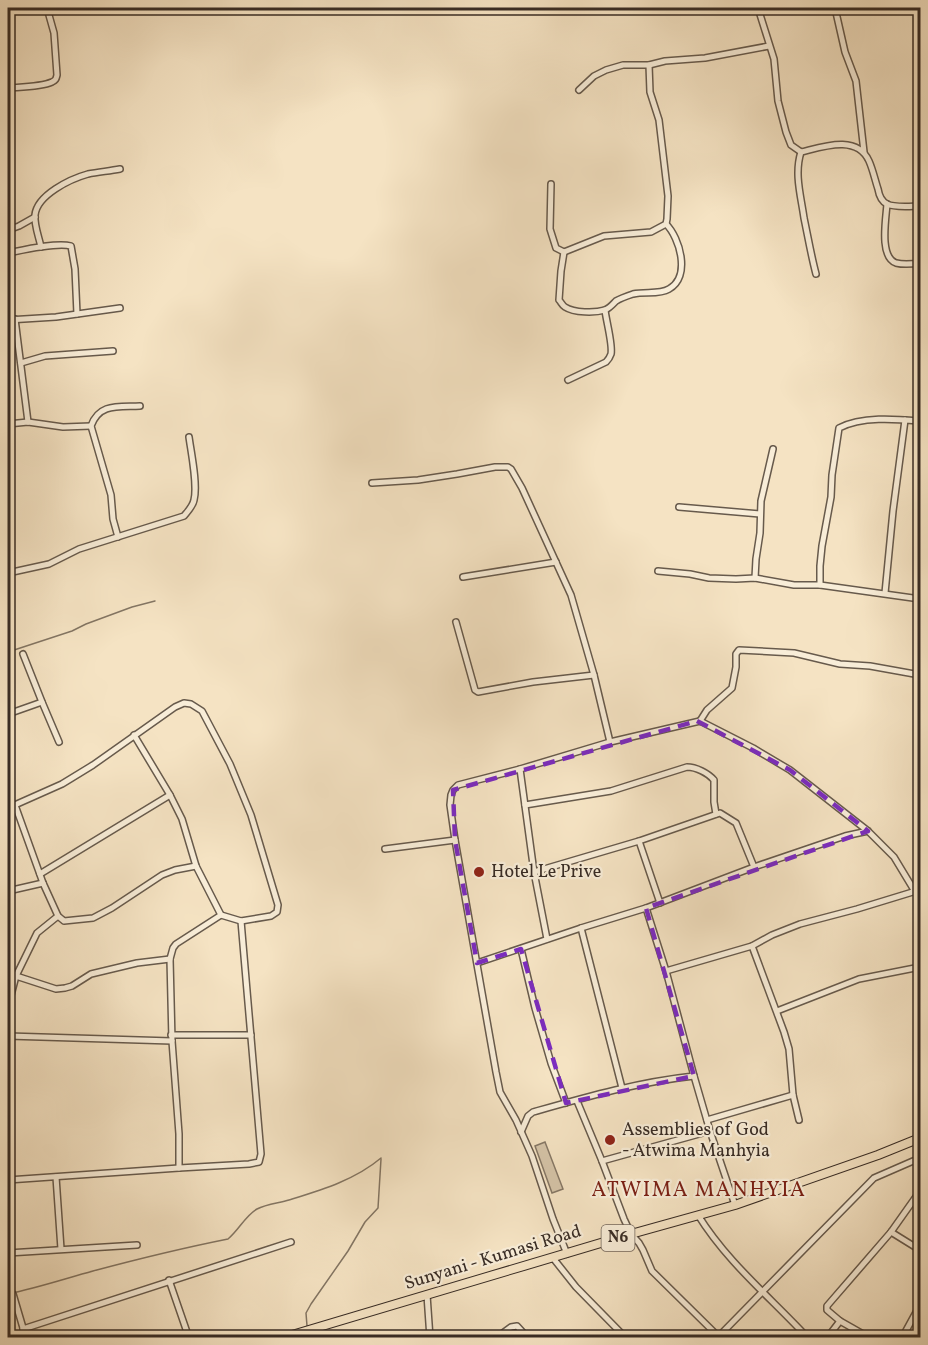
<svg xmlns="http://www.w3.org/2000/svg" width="928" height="1345" font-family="Vollkorn,serif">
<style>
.green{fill:#d5c4a8;stroke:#867866;stroke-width:1.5}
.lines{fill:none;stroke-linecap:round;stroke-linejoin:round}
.stream{stroke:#837563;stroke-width:1.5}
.street-casing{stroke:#675a4c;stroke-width:8}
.primary-casing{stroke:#382c25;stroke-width:10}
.street{stroke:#f8edd8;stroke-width:5}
.primary{stroke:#f5e3c3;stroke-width:8}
.marked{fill:none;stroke:#7b2cbf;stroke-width:4.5;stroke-dasharray:12 8;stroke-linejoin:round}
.poi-dot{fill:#8f2418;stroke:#f8edd8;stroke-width:2}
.labels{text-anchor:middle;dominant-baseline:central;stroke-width:4.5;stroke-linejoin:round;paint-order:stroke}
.shield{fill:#f8edd8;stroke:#72665b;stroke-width:1.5}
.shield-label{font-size:16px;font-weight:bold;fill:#382c25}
.poi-label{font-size:18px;fill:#382c25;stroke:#f8edd8;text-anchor:start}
.street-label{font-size:18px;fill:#382c25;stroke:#f8edd8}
.quarter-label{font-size:21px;letter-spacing:1.5px;fill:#7a1f14;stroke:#f8edd8}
</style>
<rect width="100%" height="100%" fill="#f5e3c3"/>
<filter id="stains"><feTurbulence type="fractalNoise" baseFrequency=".00333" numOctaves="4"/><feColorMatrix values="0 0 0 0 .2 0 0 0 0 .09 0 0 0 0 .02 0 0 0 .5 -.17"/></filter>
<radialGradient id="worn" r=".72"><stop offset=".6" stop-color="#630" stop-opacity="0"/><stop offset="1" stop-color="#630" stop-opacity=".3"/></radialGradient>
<polygon class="green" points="545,1142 563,1189 552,1193 535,1146"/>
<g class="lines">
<g class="stream">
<polyline points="8,652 72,631 86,624 132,607 155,601"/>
<path d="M8,1294C37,1288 64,1279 93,1271C138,1259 183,1248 228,1239C239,1230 245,1216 257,1209C266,1204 279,1203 289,1200C321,1190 355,1180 381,1158"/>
<polyline points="307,1326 306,1313 311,1304 348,1251 365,1222 378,1208 381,1159"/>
</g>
<g class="street-casing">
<g id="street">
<polyline points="758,8 774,59 778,101 786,132 791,145 801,152"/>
<polyline points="835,8 845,52 856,81 864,152"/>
<path d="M8,88C20,87 41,87 52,82C56,80 56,79 57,75L54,33L47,8"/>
<polyline points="579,90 594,76 606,70 623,65 649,65 665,61 705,58 769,46"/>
<polyline points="551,184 550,229 556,248 564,252"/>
<path d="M887,204C886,219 879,257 896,263C904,265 913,264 920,263"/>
<polyline points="8,230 19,226 35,217"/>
<path d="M41,247C39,237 34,225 35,215C37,195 70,179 88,174C98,172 109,171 120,169"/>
<polyline points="564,252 604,236 651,232 666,224 667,219 668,196 659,120 650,92 649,65"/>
<path d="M564,252L561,271L559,300C561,302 562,305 565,307C574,313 595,313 605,310C610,308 613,304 616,301C621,298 627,296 633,294C645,291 659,295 669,289C691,277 680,238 666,224"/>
<path d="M8,253C23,250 57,242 71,246L75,269L77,314"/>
<path d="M816,274C811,255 808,237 804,218C801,196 794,174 801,152C822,147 857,134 869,161C873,170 875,180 878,189C879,195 881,201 887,204C895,208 912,206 920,206"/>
<polyline points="15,319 28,422"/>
<polyline points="8,320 56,317 120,308"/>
<polyline points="21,363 45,356 113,351"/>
<path d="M568,380L606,362C608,360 610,357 611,354C613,345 606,320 605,310"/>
<polyline points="8,424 28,422 63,427 91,426"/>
<polyline points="372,483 418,480 457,474 495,467 508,467 511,469 522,488 571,595 594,675 610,742"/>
<polyline points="679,507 760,514"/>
<path d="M118,537L113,519L111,495L91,426C99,403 118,407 140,406"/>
<polyline points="8,546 10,572"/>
<polyline points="658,571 690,574 709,578 736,579 755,578 794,585 820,585 920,599"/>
<path d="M8,573L49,564L79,549L184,516C188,511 193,506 194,500C198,485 191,452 189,437"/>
<polyline points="463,577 556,562"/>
<polyline points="755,578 756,559 760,533 761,501 773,449"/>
<path d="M820,585V566L822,546L831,497L832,475L839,428C862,416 896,419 920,421"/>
<polyline points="885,593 893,511 905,420"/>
<polyline points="456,622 475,690 478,692 533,682 594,675"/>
<polyline points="23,654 42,702 59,742"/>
<polyline points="8,714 42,702"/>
<polyline points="700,721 707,710 732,688 736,667 736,654 739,650 794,653 840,664 870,666 920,675"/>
<polyline points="520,769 534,872 547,939"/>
<polyline points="15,805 43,883 58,916 64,921 93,918 112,908 162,875 175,870 196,866"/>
<path d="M525,805L611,791L687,767C696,767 708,773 714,780V802L716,814"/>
<polyline points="8,808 62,784 93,765 175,707 184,703 191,704 202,711 230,764 251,815 278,905 277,912 271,916 241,921 221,915 196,866 182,819 170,795 134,735"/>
<polyline points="639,841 660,903"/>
<polyline points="385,849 455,840"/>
<polyline points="534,872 639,841 720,813 736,823 754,867"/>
<polyline points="40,874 170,795"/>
<polyline points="8,891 43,883"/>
<polyline points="646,908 666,971 694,1076 710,1131 735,1205"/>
<polyline points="581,928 622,1088"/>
<polyline points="752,946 784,1032 789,1049 793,1095 799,1120"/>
<polyline points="521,949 535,1008 551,1063 566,1103"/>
<polyline points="477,963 581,928 646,908 754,867 845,836 868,831"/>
<polyline points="666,971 752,946 772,935 800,924 857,909 916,891"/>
<polyline points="16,976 56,989 65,988 72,986 91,974 137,963 170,959"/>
<polyline points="8,1007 16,976 37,933 58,916"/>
<polyline points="777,1011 859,979 920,967"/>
<polyline points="171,1035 251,1035"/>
<polyline points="8,1036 172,1041"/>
<polyline points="577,1101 602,1161 624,1219 631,1234 639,1243 643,1250 652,1271 720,1338"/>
<polyline points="707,1120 793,1095"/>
<path d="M521,1132L528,1116L533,1112C586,1097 638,1082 694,1076"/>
<polyline points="602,1161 710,1131"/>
<polyline points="179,1168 179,1134 172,1041 170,959 173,948 176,944 221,915"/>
<polyline points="56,1177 61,1249"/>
<polyline points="8,1180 179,1168 249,1164 259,1162 261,1154 241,921"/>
<path d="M698,1215C727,1262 771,1298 808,1338"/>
<polyline points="891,1232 920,1250"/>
<polyline points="8,1253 137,1245"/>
<polyline points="567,1254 553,1219 532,1156 516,1120 500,1092 496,1072 455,840 450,805 451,795 453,790 458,785 520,769 610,742 700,721 753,748 790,770 868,831 894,857 920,900"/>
<polyline points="553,1258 576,1287 626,1338"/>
<polyline points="169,1280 189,1338"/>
<polyline points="13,1294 26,1338"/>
<polyline points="427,1295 430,1338"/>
<polyline points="23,1329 291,1242"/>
<polyline points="496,1338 511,1327 517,1326 528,1338"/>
<polyline points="717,1338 874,1178 920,1158"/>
<polyline points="827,1338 840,1321"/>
<polyline points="870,1338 840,1321 827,1310 827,1306 891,1232 920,1191"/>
<polyline points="902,1338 920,1305"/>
</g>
</g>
<g class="primary-casing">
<polyline id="primary" points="282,1338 631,1234 735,1205 878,1155 920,1138"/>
</g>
<use href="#street" class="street"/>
<use href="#primary" class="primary"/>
</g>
<path class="marked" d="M697,721L790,770L868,831L646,908L694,1076L566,1103L521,949L477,963L455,840L453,790Z"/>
<g class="poi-dot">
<circle cx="479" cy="872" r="6"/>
<circle cx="610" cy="1140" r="6"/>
</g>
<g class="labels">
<rect class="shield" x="601.5" y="1225" width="33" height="26" rx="4.5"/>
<g class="shield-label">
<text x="618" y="1238">N6</text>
</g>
<g class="poi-label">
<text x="491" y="872">Hotel Le Prive</text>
<text x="622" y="1130">Assemblies of God<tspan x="622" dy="21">- Atwima Manhyia</tspan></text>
</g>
<g class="street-label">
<text transform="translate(493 1258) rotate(-17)">Sunyani - Kumasi Road</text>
</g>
<g class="quarter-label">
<text x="699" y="1190">ATWIMA MANHYIA</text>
</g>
</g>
<rect width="928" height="1345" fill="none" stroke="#f5e3c3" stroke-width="30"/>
<rect x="9" y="9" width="910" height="1327" fill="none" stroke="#382c25" stroke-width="3"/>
<rect x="15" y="15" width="898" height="1315" fill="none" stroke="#382c25" stroke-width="1.5"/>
<rect width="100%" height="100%" filter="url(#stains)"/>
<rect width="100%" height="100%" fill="url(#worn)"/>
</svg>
